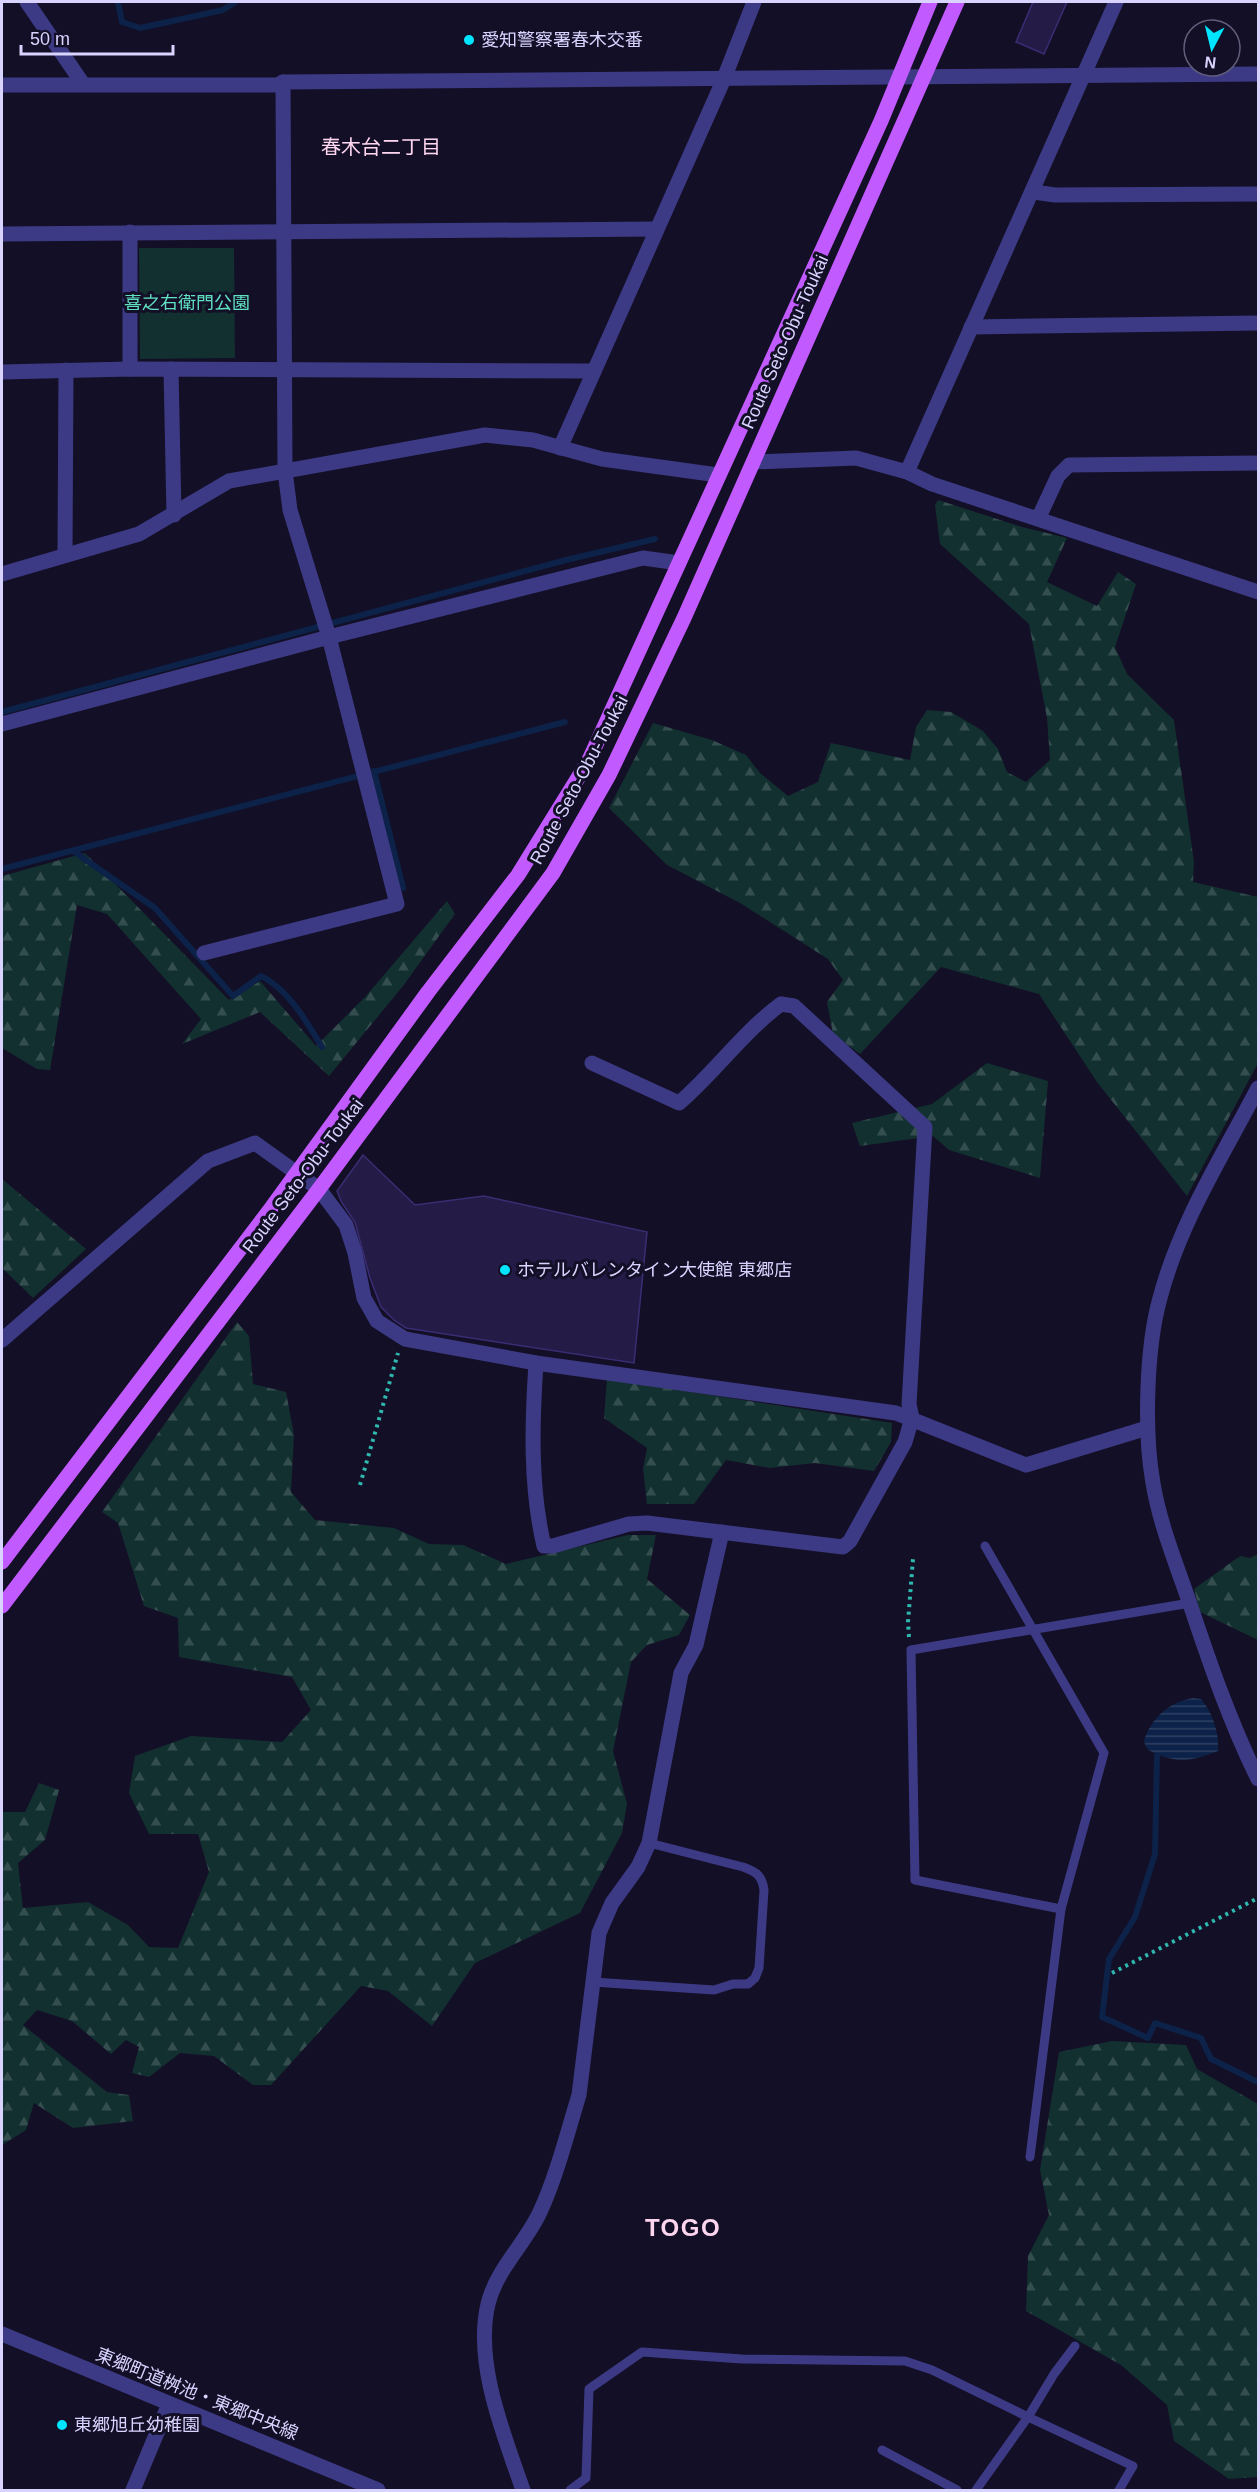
<svg xmlns="http://www.w3.org/2000/svg" width="1260" height="2492" font-family="Arial,'Noto Sans JP',sans-serif">
<style>
.green{fill:#12302f}
.forest{fill:url(#forest-firs)}
.water{fill:url(#water-rules)}
.lines{fill:none;stroke-linecap:round;stroke-linejoin:round}
.stream{stroke:#0c2248;stroke-width:6}
.building{fill:#241b47;stroke:#3b2d73;stroke-width:1.5}
.path{stroke:#2fb8b0;stroke-width:4;stroke-dasharray:3 4.5;stroke-linecap:butt}
.service{stroke:#3d3a85;stroke-width:9}
.minor{stroke:#3d3a85;stroke-width:15}
.tertiary{stroke:#3d3a85;stroke-width:15}
.primary{stroke:#c25bff;stroke-width:15}
.poi-dot{fill:#00e5ff;stroke:#130f26;stroke-width:2}
.labels{text-anchor:middle;dominant-baseline:central;stroke-width:6;stroke-linejoin:round;paint-order:stroke}
.poi-label{font-size:18px;fill:#d9d4ff;stroke:#130f26;text-anchor:start}
.park-label{font-size:18px;fill:#5fe0c0;stroke:#130f26}
.street-label{font-size:18px;fill:#d9d4ff;stroke:#130f26}
.neighbourhood-label{font-size:20px;fill:#ffd6f0;stroke:#130f26}
.district-label{font-size:24px;font-weight:bold;letter-spacing:1.5px;fill:#ffd6f0;stroke:#130f26}
</style>
<defs>
<pattern id="forest-firs" width="22" height="20" patternUnits="userSpaceOnUse" patternTransform="scale(1.5)"><rect width="22" height="20" fill="#12302f"/><path d="M5 1l3.5 6h-7zM16 11l3.5 6h-7z" fill="#344d4e"/></pattern>
<pattern id="water-rules" width="6" height="5" patternUnits="userSpaceOnUse" patternTransform="scale(1.5)"><rect width="6" height="5" fill="#0c2248"/><path d="M0 2.5h6" fill="none" stroke="#2f4163"/></pattern>
</defs>
<rect width="100%" height="100%" fill="#130f26"/>
<polygon class="green" points="139,248 234,248 235,358 140,359"/>
<g class="forest">
<polygon points="938,500 1022,527 1067,538 1047,582 1097,606 1118,572 1136,584 1115,647 1127,674 1174,720 1194,862 1193,882 1258,897 1258,1063 1187,1196 1097,1082 1039,994 941,967 860,1054 833,1034 827,1002 843,980 828,959 740,903 667,865 609,808 653,723 712,740 746,755 760,773 788,796 818,782 831,743 910,760 916,727 927,710 951,712 983,731 998,749 1007,772 1026,782 1050,760 1047,718 1029,624 940,544 935,505"/>
<polygon points="85,853 229,1000 260,981 316,1046 366,996 447,901 455,914 403,986 329,1076 260,1012 182,1044 201,1019 107,914 77,905 50,1070 37,1069 2,1048 2,876"/>
<polygon points="987,1063 1048,1081 1040,1178 949,1150 933,1136 860,1146 852,1123 932,1104"/>
<polygon points="2,1179 86,1249 33,1298 2,1268"/>
<polygon points="237,1322 249,1336 253,1384 286,1392 294,1435 291,1492 315,1520 394,1528 429,1544 463,1545 506,1564 628,1535 656,1535 647,1579 690,1615 679,1635 647,1645 631,1662 613,1751 627,1804 622,1833 580,1913 475,1963 432,2026 388,1991 361,1986 271,2085 253,2085 214,2056 180,2053 149,2077 132,2073 139,2047 126,2040 111,2054 72,2021 37,2010 23,2025 107,2092 129,2095 133,2121 73,2128 34,2103 26,2130 2,2145 2,1812 25,1812 39,1783 59,1790 45,1840 18,1863 23,1908 88,1902 128,1925 149,1947 178,1948 209,1872 198,1834 149,1834 129,1793 135,1756 191,1736 282,1742 311,1710 292,1677 179,1657 178,1618 144,1606 118,1523 102,1512"/>
<polygon points="607,1379 892,1423 891,1442 874,1471 815,1463 770,1468 726,1460 694,1504 647,1504 643,1469 647,1448 604,1418"/>
<polygon points="1258,1554 1258,1640 1200,1612 1194,1589 1240,1556 1250,1558"/>
<polygon points="1112,2041 1186,2045 1197,2069 1258,2104 1258,2477 1229,2479 1174,2441 1167,2405 1121,2365 1026,2311 1028,2256 1049,2215 1040,2170 1059,2052"/>
</g>
<path class="water" d="M1193,1698L1201,1699C1212,1711 1220,1735 1218,1751C1194,1760 1180,1764 1157,1754C1149,1751 1146,1749 1144,1741C1151,1718 1169,1702 1193,1698Z"/>
<g class="lines">
<g class="stream">
<polyline points="118,2 122,22 140,28 223,10 235,2"/>
<polyline points="2,712 566,560 655,539"/>
<polyline points="374,771 403,888"/>
<path d="M73,851L155,908L233,996L261,976C289,990 306,1021 322,1047"/>
<polyline points="2,869 565,722"/>
<polyline points="1157,1756 1155,1854 1135,1917 1109,1959 1102,2017 1148,2038 1155,2023 1201,2038 1211,2059 1258,2082"/>
</g>
</g>
<g class="building">
<polygon points="1033,2 1067,2 1044,54 1016,42"/>
<polygon points="363,1155 415,1205 484,1196 647,1232 634,1363 406,1328 395,1321 381,1307 370,1278 355,1222 342,1203 337,1191"/>
</g>
<g class="lines">
<g class="path">
<polyline points="360,1485 398,1353"/>
<polyline points="909,1637 908,1622 913,1559"/>
<polyline points="1112,1973 1258,1898"/>
</g>
<g class="service">
<polyline points="985,1546 1104,1753 1061,1909 1030,2157"/>
<polyline points="1061,1909 915,1880 911,1650 1190,1603"/>
<path d="M593,1982L714,1990L733,1984H748L755,1978L759,1968L764,1890C762,1876 757,1872 743,1867L649,1843"/>
<polyline points="1075,2346 1054,2374 1028,2417 1133,2466 1119,2490"/>
<polyline points="882,2450 957,2490"/>
<polyline points="570,2490 586,2478 589,2389 642,2352 742,2359 905,2361 932,2370 1028,2417 976,2490"/>
</g>
<g class="minor">
<polyline points="27,2 83,84"/>
<polyline points="1034,192 1055,195 1258,194"/>
<polyline points="130,232 130,369"/>
<polyline points="2,234 656,229"/>
<polyline points="971,327 1258,323"/>
<polyline points="171,369 174,515"/>
<polyline points="2,372 130,369 593,371"/>
<polyline points="560,448 723,81 754,2"/>
<polyline points="753,462 856,458 907,472 932,484 1258,592"/>
<polyline points="907,472 1116,2"/>
<polyline points="1039,517 1058,476 1069,465 1258,463"/>
<polyline points="65,554 66,370"/>
<polyline points="2,574 139,534 229,481 485,435 533,440 602,459 718,475"/>
<polyline points="2,724 329,637 643,558 679,563"/>
<polyline points="204,953 397,904 329,637 290,510 285,471 283,82"/>
<path d="M1258,1088C1222,1157 1180,1222 1160,1298C1146,1348 1144,1433 1153,1483C1160,1526 1178,1568 1192,1610C1211,1667 1231,1724 1258,1779"/>
<polyline points="2,1340 208,1161 255,1143 319,1189 346,1225 355,1253 364,1298 377,1321 405,1339 536,1363 896,1413 1026,1465 1147,1428"/>
<path d="M536,1363C532,1423 530,1487 544,1546H553L629,1524L647,1523L843,1547L850,1541L905,1442L912,1418L909,1404L925,1127L794,1006L781,1004C743,1032 715,1072 679,1103L592,1063"/>
<polyline points="133,2490 169,2404"/>
<path d="M523,2490C504,2435 474,2363 488,2304C496,2270 525,2244 540,2212C557,2175 567,2134 579,2095L599,1933L612,1903L638,1867L649,1843L681,1673L696,1645L722,1532"/>
</g>
<g class="tertiary">
<polyline points="2,85 278,85 283,82 1258,74"/>
<polyline points="2,2334 378,2490"/>
</g>
<g class="primary">
<polyline points="2,1562 272,1207 428,992 518,875 589,760 881,121 930,2"/>
<polyline points="2,1606 319,1189 553,873 609,775 684,618 957,2"/>
</g>
</g>
<g class="poi-dot">
<circle cx="469" cy="40" r="6"/>
<circle cx="505" cy="1270" r="6"/>
<circle cx="62" cy="2425" r="6"/>
</g>
<g class="labels">
<g class="poi-label">
<text x="481" y="40">愛知警察署春木交番</text>
<text x="517" y="1270">ホテルバレンタイン大使館 東郷店</text>
<text x="74" y="2425">東郷旭丘幼稚園</text>
</g>
<g class="park-label">
<text x="187" y="303">喜之右衛門公園</text>
</g>
<g class="street-label">
<text transform="translate(785 342) rotate(-66)">Route Seto-Obu-Toukai</text>
<text transform="translate(579 780) rotate(-62)">Route Seto-Obu-Toukai</text>
<text transform="translate(303 1176) rotate(-53)">Route Seto-Obu-Toukai</text>
<text transform="translate(197 2394) rotate(22)">東郷町道桝池・東郷中央線</text>
</g>
<g class="neighbourhood-label">
<text x="381" y="147">春木台二丁目</text>
</g>
<g class="district-label">
<text x="683" y="2227">TOGO</text>
</g>
</g>
<rect width="1260" height="2492" fill="none" stroke="#d9d4ff" stroke-width="6"/>
<g transform="translate(1212 48) rotate(187)"><circle r="28" fill="#130f26" stroke="#625e7d" stroke-width="1.5"/>
<path d="M0-4.5L10 22L0 15L-10 22Z" fill="#00e5ff"/>
<text y="-9" font-size="16" font-weight="bold" text-anchor="middle" fill="#d9d4ff">N</text>
</g>
<path d="M21 45v9h152v-9" fill="none" stroke="#d9d4ff" stroke-width="3"/>
<text x="30" y="45" font-size="18" fill="#d9d4ff" stroke="#130f26" stroke-width="4.5" paint-order="stroke">50 m</text>
</svg>
